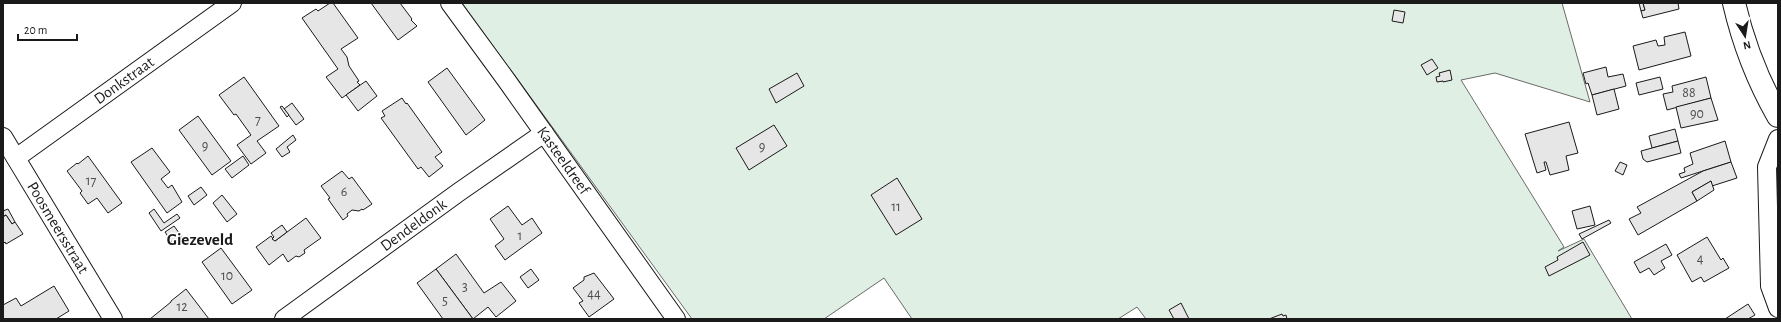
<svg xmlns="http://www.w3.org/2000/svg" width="1781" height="322" font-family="'Alegreya Sans',sans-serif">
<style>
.green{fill:#e0efe3;stroke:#6a6a6a}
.building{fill:#e6e6e6;stroke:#1a1a1a}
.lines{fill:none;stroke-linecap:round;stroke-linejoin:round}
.minor-casing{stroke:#1a1a1a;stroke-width:20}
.tertiary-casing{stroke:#1a1a1a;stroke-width:24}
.minor{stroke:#fff;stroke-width:18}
.tertiary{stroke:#fff;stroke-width:22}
.labels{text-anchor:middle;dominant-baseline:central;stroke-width:3;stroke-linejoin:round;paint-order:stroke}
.number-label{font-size:14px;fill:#4d4d4d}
.street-label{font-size:16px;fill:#1a1a1a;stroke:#fff}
.neighbourhood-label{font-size:17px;font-weight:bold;fill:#1a1a1a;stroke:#fff}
</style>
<rect width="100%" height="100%" fill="#fff"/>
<polygon class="green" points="462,3 1562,3 1590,102 1495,73 1461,80 1564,247 1558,251 1584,239 1632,319 1146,319 1137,307 1118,319 912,319 884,278 824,319 692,319"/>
<g class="building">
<polygon points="330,3 333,3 358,38 341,49 347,57 349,66 359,81 357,82 360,85 342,98 326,77 338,69 302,18 316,9 318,11"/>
<polygon points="371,3 400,3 412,19 411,20 417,26 398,40"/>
<polygon points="1639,3 1643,3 1645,10 1641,11"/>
<polygon points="1643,3 1678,3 1679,9 1643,18 1641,11 1645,10"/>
<polygon points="1394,10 1405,12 1403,23 1392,21"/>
<polygon points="1685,32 1691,56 1639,70 1633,46 1656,40 1658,46 1665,45 1664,37"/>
<polygon points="1432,59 1438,68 1427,75 1421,65"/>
<polygon points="1606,67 1608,77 1623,74 1626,86 1592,95 1588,83 1586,84 1583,73"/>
<polygon points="447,68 485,120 466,135 428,82"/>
<polygon points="1450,70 1452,80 1443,82 1443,81 1437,82 1436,77 1440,76 1439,73"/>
<polygon points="797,73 804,86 776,103 769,89"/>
<polygon points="244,77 279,126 257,141 266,153 251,164 237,145 251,135 236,114 234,115 219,95"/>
<polygon points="1660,77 1663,89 1639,95 1636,83"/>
<polygon points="1706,77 1711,98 1667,110 1663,94 1673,92 1672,86"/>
<polygon points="366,81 377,96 358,111 346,95"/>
<polygon points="1614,89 1619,109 1597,115 1592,95"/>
<polygon points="402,98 406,104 407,103 442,152 435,157 443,166 429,177 421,167 418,169 381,118 385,116 382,111"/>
<polygon points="1711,98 1718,120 1681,128 1676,107"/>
<polygon points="292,103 304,119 296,125 284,109"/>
<polygon points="282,106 289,115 287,117 280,107"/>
<polygon points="198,116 231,161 212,175 179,130"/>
<polygon points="1569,122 1578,153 1566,156 1569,170 1550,175 1546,162 1544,162 1546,170 1537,173 1525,134"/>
<polygon points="774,125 787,146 749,170 736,148"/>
<polygon points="1675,129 1678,141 1652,148 1649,136"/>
<polygon points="293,135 296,140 287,147 290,152 282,157 276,149"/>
<polygon points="1678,141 1681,153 1647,162 1643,159 1641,151"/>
<polygon points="1725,141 1731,162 1681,178 1679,174 1685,172 1684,168 1693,164 1690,153"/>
<polygon points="152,148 170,172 161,179 168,188 172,185 182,202 167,213 131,162"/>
<polygon points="88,156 122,203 108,213 97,198 88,204 80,193 82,191 67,171 77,163 78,164"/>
<polygon points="243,156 249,165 232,178 225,169"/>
<polygon points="1620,162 1627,165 1623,175 1615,171"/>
<polygon points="1731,162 1737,178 1712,186 1711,181 1692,192 1697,201 1638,235 1629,219 1641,213 1637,207 1703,171"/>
<polygon points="342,171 349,179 352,177 372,204 363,210 362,209 359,211 352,210 347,214 348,216 343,220 328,199 330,198 321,186"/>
<polygon points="897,178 922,219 896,235 871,195"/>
<polygon points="1711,181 1714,190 1697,201 1692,192"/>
<polygon points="201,187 207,195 194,205 188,196"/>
<polygon points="222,195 237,214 227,222 213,203"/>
<polygon points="508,206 522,225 532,218 542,233 505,260 495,246 504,239 490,219"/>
<polygon points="1590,206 1595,225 1577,229 1572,211"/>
<polygon points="8,209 15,222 12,224 6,215 4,216 3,214 3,211"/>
<polygon points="154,209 164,223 177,214 180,218 161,231 149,213"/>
<polygon points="6,215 12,224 15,222 23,234 6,244 5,242 3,244 3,217"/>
<polygon points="306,218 321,238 304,250 305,253 299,257 296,256 288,262 283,254 269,265 256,247 271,236 275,241"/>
<polygon points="1609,220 1611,223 1582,239 1579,234"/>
<polygon points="282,225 287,232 275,241 272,239 274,237 271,233"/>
<polygon points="174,226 182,237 173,244 165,232"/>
<polygon points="1707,237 1721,260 1723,258 1729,268 1704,282 1701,277 1692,282 1677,255"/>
<polygon points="1583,242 1590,255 1549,276 1545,267 1558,260 1557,257"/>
<polygon points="1666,244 1672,255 1661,261 1665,268 1654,275 1649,268 1640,273 1634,262"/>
<polygon points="221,248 252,290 232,304 202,262"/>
<polygon points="456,254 484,293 501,282 516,301 496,317 488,307 473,319 436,269"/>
<polygon points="436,269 473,319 443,319 417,283"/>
<polygon points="531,269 539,280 528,288 520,277"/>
<polygon points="594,273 614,299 589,317 579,303 583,301 573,288 584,280 584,277"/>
<polygon points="54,286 69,311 56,319 3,319 3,305 16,298 21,306"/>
<polygon points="186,289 209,319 150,319 171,302 171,301"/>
<polygon points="1181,303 1189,319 1174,319 1169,310"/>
<polygon points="1748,304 1755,315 1748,319 1725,319"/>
<polygon points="1282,314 1283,316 1286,315 1287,319 1269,319"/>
</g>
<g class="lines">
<g class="minor-casing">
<g id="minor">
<path id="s1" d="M450,3L507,81L676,319"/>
<path id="s2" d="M3,137L113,319"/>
<polyline points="1778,139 1767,167 1770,286 1778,308"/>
<path id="s3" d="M16,158L232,3"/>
<path id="s4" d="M284,319L459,192L544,133"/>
</g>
</g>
<g class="tertiary-casing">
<path id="tertiary" d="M1734,3C1743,42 1758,81 1778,116"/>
</g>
<use href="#minor" class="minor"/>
<use href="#tertiary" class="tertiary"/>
</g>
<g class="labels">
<g class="number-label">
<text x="1689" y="93">88</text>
<text x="1697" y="114">90</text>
<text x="258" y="120">7</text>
<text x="205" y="146">9</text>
<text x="762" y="147">9</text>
<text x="91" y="181">17</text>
<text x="344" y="192">6</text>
<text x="896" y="207">11</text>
<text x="520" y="236">1</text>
<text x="1700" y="259">4</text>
<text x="227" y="276">10</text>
<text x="465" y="287">3</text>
<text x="594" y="294">44</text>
<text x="445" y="301">5</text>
<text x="182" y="307">12</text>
</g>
<g class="street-label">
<text stroke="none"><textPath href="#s3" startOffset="133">Donkstraat</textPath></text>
<text stroke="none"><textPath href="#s1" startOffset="194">Kasteeldreef</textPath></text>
<text stroke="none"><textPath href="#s4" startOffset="160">Dendeldonk</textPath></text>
<text stroke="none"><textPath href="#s2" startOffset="106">Poosmeersstraat</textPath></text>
</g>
<g class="neighbourhood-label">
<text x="200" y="239">Giezeveld</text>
</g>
</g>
<rect width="1781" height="322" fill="none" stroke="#1a1a1a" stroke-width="8"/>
<g transform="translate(1745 36) rotate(168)" stroke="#ffffff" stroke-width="3" paint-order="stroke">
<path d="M0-3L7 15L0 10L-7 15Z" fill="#1a1a1a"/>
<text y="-6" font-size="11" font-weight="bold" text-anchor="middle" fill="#1a1a1a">N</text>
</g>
<path d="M18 34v6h59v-6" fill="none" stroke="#1a1a1a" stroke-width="2"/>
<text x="24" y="34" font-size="12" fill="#1a1a1a" stroke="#ffffff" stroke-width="3" paint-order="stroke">20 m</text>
</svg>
